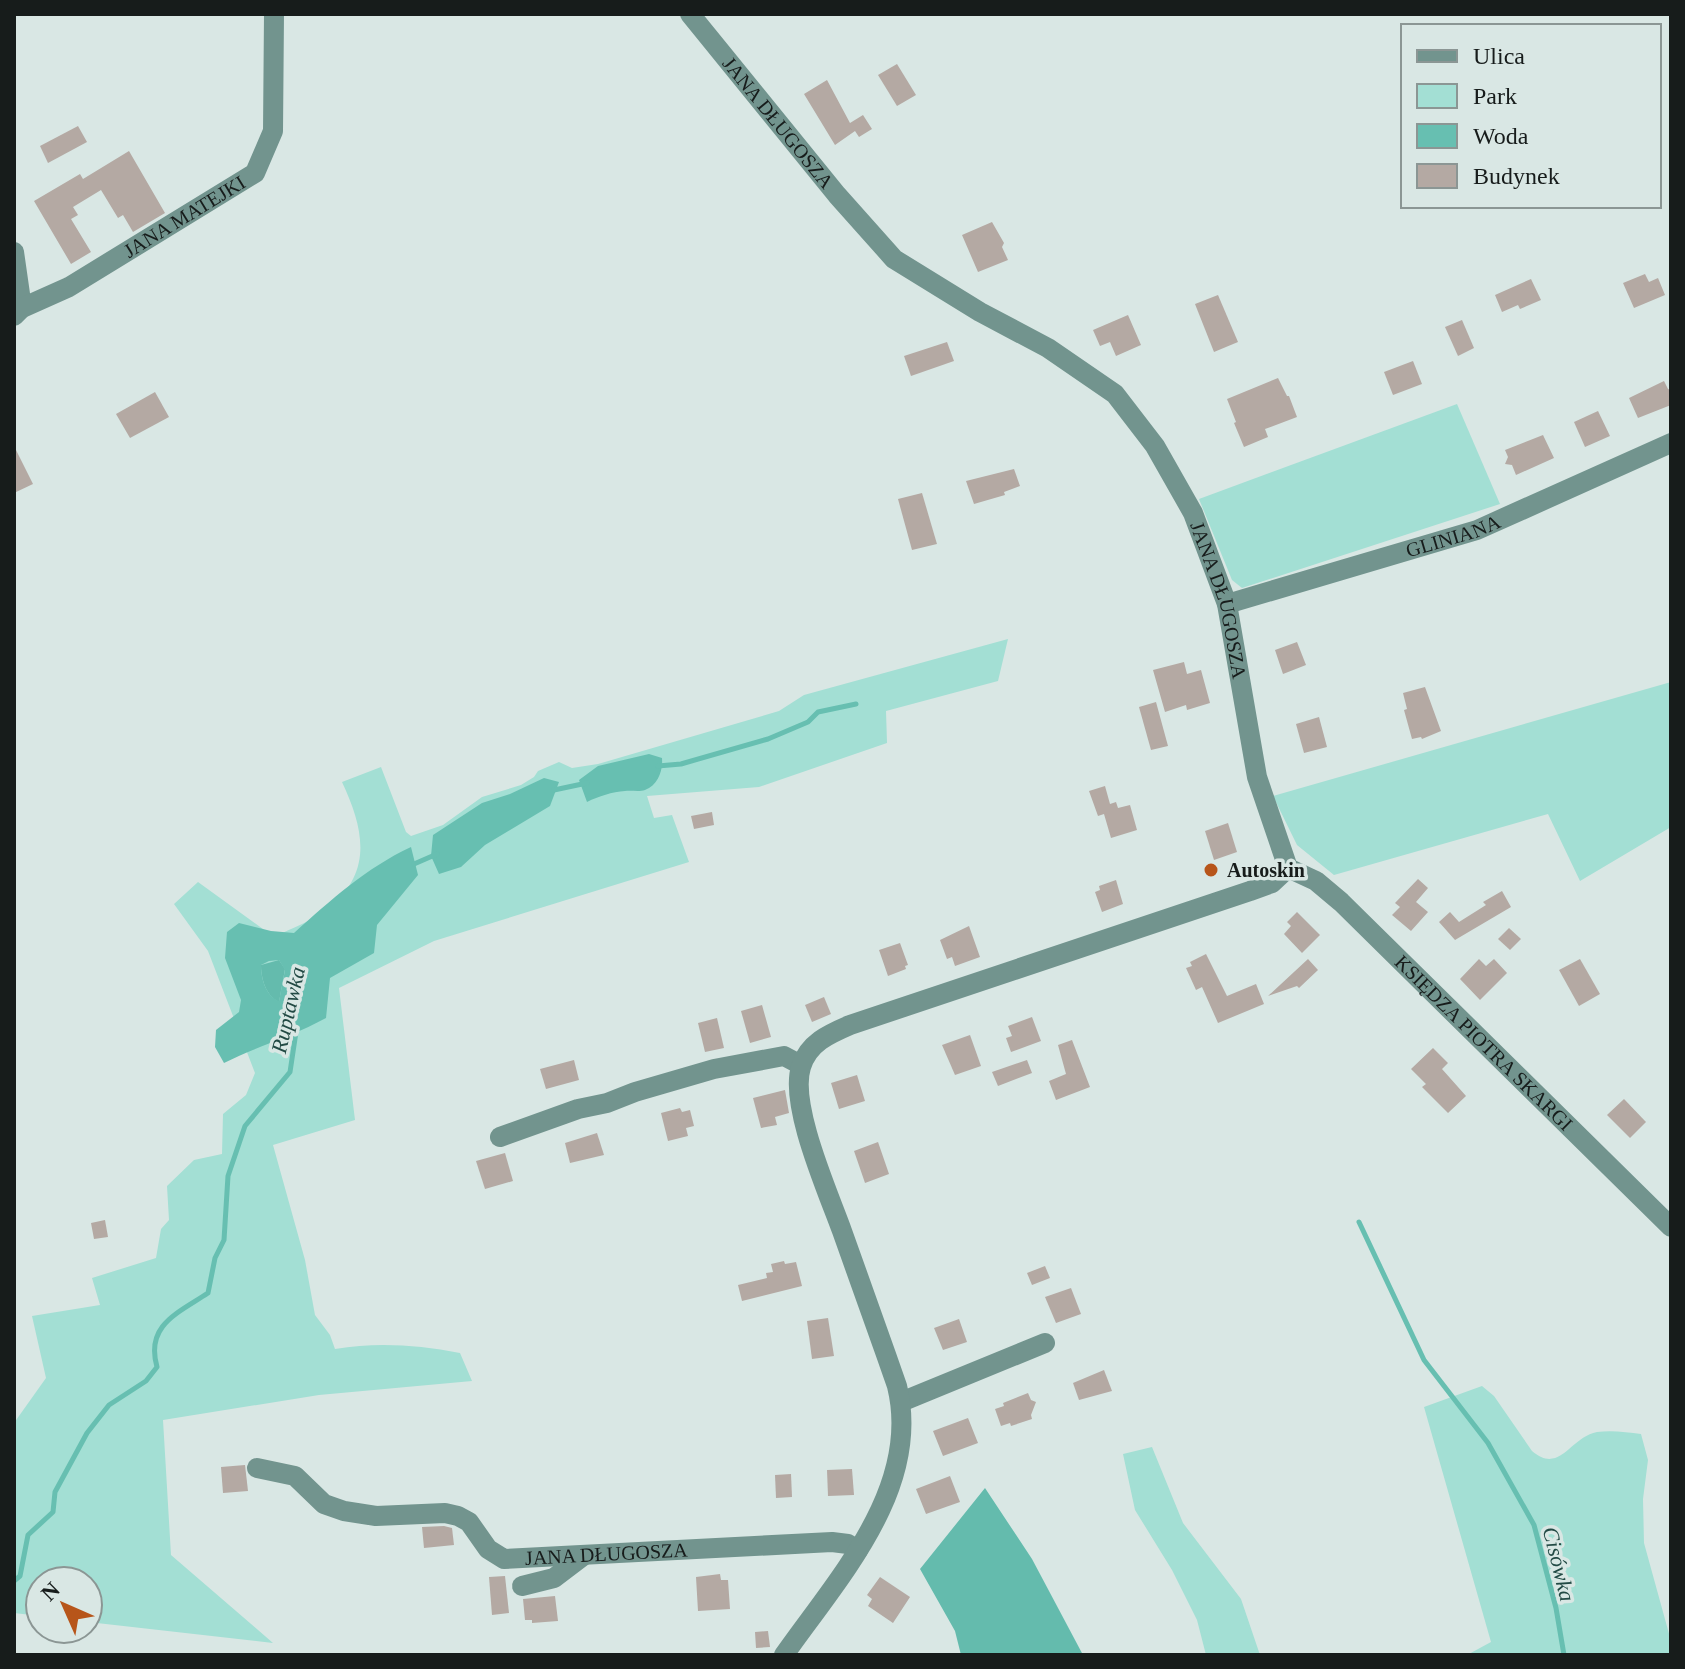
<svg xmlns="http://www.w3.org/2000/svg" width="1685" height="1669" font-family="Georgia,serif">
<style>
.green{fill:#a3dfd4}
.forest{fill:#64bbad}
.water{fill:#67bfb1;fill-rule:evenodd}
.lines{fill:none;stroke-linecap:round;stroke-linejoin:round}
.stream{stroke:#67bfb1;stroke-width:5}
.building{fill:#b4a9a3}
.minor{stroke:#72948e;stroke-width:20}
.poi-dot{fill:#b7551a;stroke:#d9e7e4;stroke-width:3}
.labels{text-anchor:middle;dominant-baseline:central;stroke-width:7;stroke-linejoin:round;paint-order:stroke}
.street-label{font-size:20px;fill:#171c1b;stroke:#d9e7e4}
.poi-label{font-size:20px;font-weight:bold;fill:#171c1b;stroke:#d9e7e4;text-anchor:start}
.water-label{font-size:22px;font-style:italic;fill:#224a44;stroke:#d9e7e4}
</style>
<rect width="100%" height="100%" fill="#d9e7e4"/>
<g class="green">
<polygon points="1457,404 1500,504 1242,588 1232,580 1199,499"/>
<path d="M1008,639L998,681L886,711L887,743L759,787L647,796L654,818L672,815L689,862L434,941L339,988L355,1120L273,1145L305,1260L315,1315L330,1335L335,1349C378,1342 417,1345 460,1353L472,1381L319,1395L163,1420L171,1555L273,1643L88,1622V1581H40V1616L14,1613V1423L46,1378L32,1316L100,1305L92,1278L156,1258L161,1229L169,1220L167,1186L194,1160L222,1154L223,1114L246,1095L255,1073L208,951L174,904L198,882L274,937C292,928 315,920 330,907C373,871 364,829 342,782L381,767L406,832L411,836L443,825L482,797L521,785L534,777L538,771L559,762L572,768L598,764L779,711L804,695Z"/>
<polygon points="1671,682 1671,827 1580,881 1548,814 1334,875 1297,845 1273,796"/>
<path d="M1482,1386L1494,1396L1532,1451C1560,1475 1570,1437 1597,1432C1611,1430 1627,1432 1641,1434L1648,1460L1643,1499L1644,1543L1671,1641V1655H1467L1491,1642L1424,1407Z"/>
<polygon points="1152,1447 1183,1523 1241,1599 1260,1655 1206,1655 1197,1620 1172,1570 1135,1510 1123,1454"/>
</g>
<g class="forest">
<path d="M279,960L285,969L279,1002C266,996 261,979 261,965Z"/>
<polygon points="985,1488 1032,1559 1083,1655 961,1655 955,1631 920,1569"/>
</g>
<g class="water">
<path d="M649,754L662,758C663,771 658,785 645,790C639,792 631,790 625,791C612,792 599,796 587,802L579,780L598,766Z"/>
<polygon points="544,778 559,782 550,806 485,845 461,867 439,874 431,856 433,835 482,803 510,794"/>
<path d="M411,847L418,875L377,925L374,953L330,978L326,1018C293,1036 258,1046 224,1063L215,1047L216,1030L239,1012L241,1000L225,958L227,932L239,923L271,931L294,933C331,900 366,868 411,847ZM279,960L285,970L279,1001C266,996 261,979 261,965L269,961Z"/>
</g>
<g class="lines">
<g class="stream">
<polyline points="658,766 681,764 768,739 808,722 818,712 856,704"/>
<polyline points="554,790 587,783"/>
<polyline points="414,864 437,854"/>
<polyline points="1359,1222 1424,1360 1488,1443 1534,1525 1556,1608 1564,1655"/>
<path d="M14,1581L20,1576L28,1535L53,1512L55,1492L87,1433L109,1405L146,1381L157,1367C145,1325 178,1313 208,1293L215,1258L224,1240L228,1176L245,1126L290,1072L296,1032"/>
</g>
</g>
<g class="building">
<polygon points="897,64 916,95 897,106 878,75"/>
<polygon points="827,80 850,123 863,115 872,129 859,137 855,131 835,145 804,94"/>
<polygon points="78,126 87,142 48,163 40,146"/>
<polygon points="129,151 165,213 133,232 123,215 118,218 101,190 73,207 78,215 71,219 91,252 71,264 34,201 80,174 83,179"/>
<polygon points="992,222 1004,243 1002,247 1008,260 978,272 962,235"/>
<polygon points="1645,274 1649,282 1658,278 1665,295 1634,308 1623,283"/>
<polygon points="1531,279 1541,300 1520,309 1518,305 1502,312 1495,295"/>
<polygon points="1218,295 1238,342 1214,352 1195,304"/>
<polygon points="1128,315 1141,345 1116,356 1110,342 1100,346 1093,330"/>
<polygon points="1462,320 1474,348 1458,356 1445,327"/>
<polygon points="947,342 954,361 911,376 904,356"/>
<polygon points="1413,361 1422,384 1393,395 1384,372"/>
<polygon points="1278,378 1287,396 1289,396 1297,417 1265,429 1268,437 1244,447 1234,423 1236,422 1227,399"/>
<polygon points="1664,381 1668,389 1671,390 1671,405 1638,418 1629,398"/>
<polygon points="155,392 169,417 130,438 116,414"/>
<polygon points="1598,411 1610,436 1585,447 1574,422"/>
<polygon points="1543,435 1554,458 1516,475 1512,465 1505,464 1508,457 1505,450"/>
<polygon points="14,446 33,484 14,493"/>
<polygon points="1014,469 1020,486 1004,492 1005,495 974,504 966,481"/>
<polygon points="922,493 937,544 912,550 898,499"/>
<polygon points="1297,642 1306,665 1283,674 1275,650"/>
<polygon points="1184,662 1187,674 1201,670 1210,703 1187,710 1186,705 1165,712 1153,670"/>
<polygon points="1425,687 1441,731 1422,739 1421,737 1412,739 1404,710 1407,709 1403,693"/>
<polygon points="1156,702 1168,746 1151,750 1139,707"/>
<polygon points="1319,717 1327,747 1304,753 1296,724"/>
<polygon points="1105,786 1110,804 1116,802 1118,808 1130,805 1137,830 1111,838 1104,814 1098,816 1089,791"/>
<polygon points="712,812 714,825 694,829 691,816"/>
<polygon points="1228,823 1237,852 1214,860 1205,831"/>
<polygon points="1418,879 1428,888 1416,902 1428,912 1411,931 1392,915 1400,907 1395,903"/>
<polygon points="1116,880 1123,904 1102,912 1095,892 1100,890 1099,886"/>
<polygon points="1502,891 1511,907 1455,940 1439,922 1450,912 1459,922 1486,905 1483,902"/>
<polygon points="1297,912 1320,935 1302,953 1284,934 1291,926 1287,922"/>
<polygon points="969,926 980,957 955,966 952,957 947,959 940,940"/>
<polygon points="1509,928 1521,939 1510,950 1498,939"/>
<polygon points="900,943 908,965 905,966 906,969 888,976 879,950"/>
<polygon points="1206,954 1227,996 1256,984 1264,1004 1218,1023 1202,987 1196,990 1186,968 1192,966 1190,962"/>
<polygon points="1308,959 1318,970 1299,988 1297,986 1268,996"/>
<polygon points="1479,959 1486,966 1494,959 1507,973 1480,1000 1460,979"/>
<polygon points="1580,959 1600,994 1579,1006 1559,970"/>
<polygon points="824,997 831,1014 812,1022 805,1005"/>
<polygon points="762,1005 771,1037 750,1043 741,1011"/>
<polygon points="1032,1017 1041,1041 1011,1052 1006,1038 1012,1036 1008,1026"/>
<polygon points="717,1018 724,1048 705,1052 698,1023"/>
<polygon points="970,1035 981,1066 955,1075 942,1045"/>
<polygon points="1072,1040 1090,1087 1056,1100 1049,1081 1066,1074 1058,1045"/>
<polygon points="1433,1048 1448,1063 1442,1069 1466,1096 1448,1113 1422,1087 1426,1084 1411,1069"/>
<polygon points="574,1060 579,1080 546,1089 540,1069"/>
<polygon points="1027,1060 1032,1073 998,1086 992,1072"/>
<polygon points="857,1075 865,1101 839,1109 831,1083"/>
<polygon points="785,1090 789,1113 775,1117 777,1125 761,1128 753,1098"/>
<polygon points="1624,1099 1646,1122 1630,1138 1607,1115"/>
<polygon points="680,1108 682,1112 690,1110 694,1126 686,1128 688,1136 668,1141 661,1113"/>
<polygon points="597,1133 604,1155 570,1163 565,1143"/>
<polygon points="878,1142 889,1174 865,1183 854,1151"/>
<polygon points="505,1153 513,1181 485,1189 476,1161"/>
<polygon points="105,1220 108,1237 94,1239 91,1223"/>
<polygon points="784,1261 785,1264 796,1262 802,1286 742,1301 738,1285 767,1278 766,1273 773,1272 771,1264"/>
<polygon points="1045,1266 1050,1278 1032,1285 1027,1273"/>
<polygon points="1071,1288 1081,1314 1056,1323 1045,1297"/>
<polygon points="828,1318 834,1356 812,1359 807,1321"/>
<polygon points="959,1319 967,1342 943,1350 934,1328"/>
<polygon points="1104,1370 1112,1391 1079,1400 1073,1383"/>
<polygon points="1028,1393 1031,1400 1036,1402 1031,1415 1032,1419 1011,1426 1010,1423 1001,1426 995,1409 1004,1406 1003,1403"/>
<polygon points="968,1418 978,1443 943,1456 933,1431"/>
<polygon points="245,1465 248,1491 223,1493 221,1467"/>
<polygon points="852,1469 854,1495 828,1496 827,1470"/>
<polygon points="791,1474 792,1497 776,1498 775,1475"/>
<polygon points="950,1476 960,1502 926,1514 916,1489"/>
<polygon points="444,1526 452,1528 454,1545 424,1548 422,1527"/>
<polygon points="720,1574 721,1580 728,1580 730,1609 698,1611 696,1577"/>
<polygon points="505,1576 509,1613 492,1615 489,1577"/>
<polygon points="880,1577 910,1597 893,1623 868,1606 872,1599 867,1595"/>
<polygon points="555,1596 558,1621 532,1623 532,1620 525,1620 523,1599"/>
<polygon points="768,1631 770,1647 756,1648 755,1632"/>
</g>
<g class="lines">
<g class="minor">
<path id="s1" d="M690,14L837,195L894,259L980,312L1048,348L1115,394L1155,446L1193,513L1227,604L1257,777L1288,868"/>
<polyline points="14,252 22,308"/>
<path id="s2" d="M14,316L22,308L69,287L255,173L273,131L274,14"/>
<path id="s3" d="M1227,604L1477,530L1671,443"/>
<path id="s4" d="M1288,868L1316,881L1341,902L1671,1227"/>
<polyline points="500,1137 578,1109 607,1103 635,1092 714,1069 784,1056 801,1065"/>
<polyline points="901,1402 1045,1343"/>
<path id="s5" d="M257,1468L295,1476L324,1504L344,1511L376,1516L445,1513L458,1516L469,1522L488,1549L504,1559L832,1542L848,1544L858,1550"/>
<polyline points="522,1586 554,1578 583,1556"/>
<path d="M784,1655C838,1578 922,1488 897,1386C879,1334 860,1282 842,1231C828,1192 789,1105 801,1067C808,1043 829,1034 850,1025L1250,891L1272,883L1288,868"/>
</g>
</g>
<circle class="poi-dot" cx="1211" cy="870" r="8"/>
<g class="labels">
<g class="street-label">
<text stroke="none"><textPath href="#s1" startOffset="140">JANA DŁUGOSZA</textPath></text>
<text stroke="none"><textPath href="#s2" startOffset="198">JANA MATEJKI</textPath></text>
<text stroke="none"><textPath href="#s3" startOffset="236">GLINIANA</textPath></text>
<text stroke="none"><textPath href="#s1" startOffset="812">JANA DŁUGOSZA</textPath></text>
<text stroke="none"><textPath href="#s4" startOffset="264">KSIĘDZA PIOTRA SKARGI</textPath></text>
<text stroke="none"><textPath href="#s5" startOffset="382">JANA DŁUGOSZA</textPath></text>
</g>
<g class="poi-label">
<text x="1227" y="870">Autoskin</text>
</g>
<g class="water-label">
<text transform="translate(288 1010) rotate(-77)">Ruptawka</text>
<text transform="translate(1559 1564) rotate(76)">Cisówka</text>
</g>
</g>
<rect width="1685" height="1669" fill="none" stroke="#171c1b" stroke-width="32"/>
<rect x="1401" y="24" width="260" height="184" fill="#d9e7e4" stroke="#8b9694" stroke-width="2"/>
<rect x="1417" y="50" width="40" height="12" fill="#72948e" stroke="#8b9694" stroke-width="2"/>
<text x="1473" y="64" font-size="24" fill="#171c1b">Ulica</text>
<rect x="1417" y="84" width="40" height="24" fill="#a3dfd4" stroke="#8b9694" stroke-width="2"/>
<text x="1473" y="104" font-size="24" fill="#171c1b">Park</text>
<rect x="1417" y="124" width="40" height="24" fill="#67bfb1" stroke="#8b9694" stroke-width="2"/>
<text x="1473" y="144" font-size="24" fill="#171c1b">Woda</text>
<rect x="1417" y="164" width="40" height="24" fill="#b4a9a3" stroke="#8b9694" stroke-width="2"/>
<text x="1473" y="184" font-size="24" fill="#171c1b">Budynek</text>
<g transform="translate(64 1605) rotate(315)"><circle r="38" fill="#d9e7e4" stroke="#8b9694" stroke-width="2"/>
<path d="M0-6L14 30L0 20L-14 30Z" fill="#b7551a"/>
<text y="-12" font-size="22" font-weight="bold" text-anchor="middle" fill="#171c1b">N</text>
</g>
</svg>
